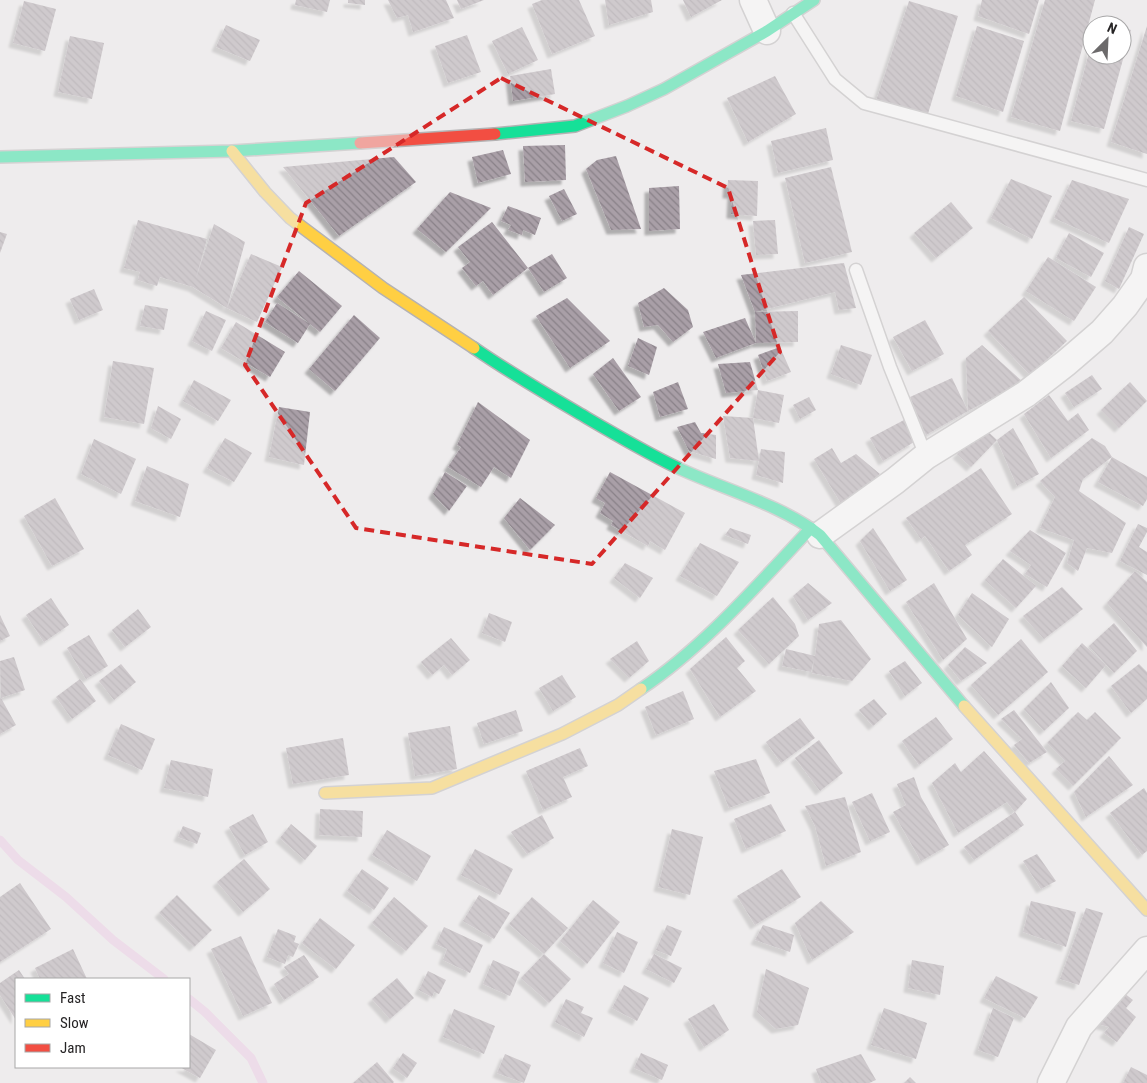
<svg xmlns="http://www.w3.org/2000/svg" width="1147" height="1083" font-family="'Roboto Condensed',sans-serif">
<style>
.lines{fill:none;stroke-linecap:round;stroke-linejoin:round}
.stream{stroke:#ecc8e4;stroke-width:9}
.building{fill:url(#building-back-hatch);filter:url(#shadow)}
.lane-casing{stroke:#b4b2b3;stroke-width:15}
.street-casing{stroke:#b4b2b3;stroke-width:29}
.fast-casing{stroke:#b4b2b3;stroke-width:14}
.slow-casing{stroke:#b4b2b3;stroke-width:14}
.jam-casing{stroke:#b4b2b3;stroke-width:14}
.lane{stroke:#fcfcfc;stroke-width:12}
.street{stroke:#fcfcfc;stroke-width:26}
.fast{stroke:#16e098;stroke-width:11}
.slow{stroke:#ffcf43;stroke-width:11}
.jam{stroke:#f24e42;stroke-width:11}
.marked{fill:none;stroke:#d62828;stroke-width:4;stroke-dasharray:10 6;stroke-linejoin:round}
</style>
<defs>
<pattern id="building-back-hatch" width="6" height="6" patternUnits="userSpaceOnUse" patternTransform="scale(1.25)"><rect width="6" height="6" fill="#a99fa7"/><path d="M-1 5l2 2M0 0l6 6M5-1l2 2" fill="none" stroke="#898188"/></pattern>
<filter id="shadow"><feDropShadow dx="-4.5" dy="4.5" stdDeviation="1" flood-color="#0004"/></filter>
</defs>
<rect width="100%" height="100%" fill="#eeeced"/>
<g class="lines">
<g class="stream">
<polyline points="0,840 18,860 66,897 113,940 164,979"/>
<polyline points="189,999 205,1012 251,1058 263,1083"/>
</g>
</g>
<g class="building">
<polygon points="296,0 330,0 327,12 295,5"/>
<polygon points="348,0 365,0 365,5 348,3"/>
<polygon points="388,0 446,0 454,18 413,32 408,15 397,18"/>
<polygon points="457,0 484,0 461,9"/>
<polygon points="542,0 579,0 595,36 552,54 532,4"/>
<polygon points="605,0 651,0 653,12 609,25"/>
<polygon points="683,0 722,0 691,17"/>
<polygon points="982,0 1039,0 1029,34 978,16"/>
<polygon points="1045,0 1095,0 1060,131 1011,117"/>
<polygon points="24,1 56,9 45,51 13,43"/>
<polygon points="909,1 958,16 927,117 876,101"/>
<polygon points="1099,17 1118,25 1097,25"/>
<polygon points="226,25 260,40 250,61 216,47"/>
<polygon points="977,26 1024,41 1003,112 956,96"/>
<polygon points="1147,26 1147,154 1111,142"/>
<polygon points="522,27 538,60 508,74 492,41"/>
<polygon points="1122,27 1131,30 1104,129 1071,121 1091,45 1092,55 1122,55"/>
<polygon points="467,35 481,72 448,83 435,46"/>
<polygon points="70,36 104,43 92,99 58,92"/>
<polygon points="551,69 555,94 513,101 510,76"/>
<polygon points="775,76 796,114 748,142 727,98"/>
<polygon points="826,128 833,160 778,173 771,141"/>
<polygon points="565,145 566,180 525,182 523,146"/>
<polygon points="503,150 511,174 478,183 472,157"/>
<polygon points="616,156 641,229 611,230 586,169 597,160"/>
<polygon points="394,157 416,182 339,236 283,167"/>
<polygon points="831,167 852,252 805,263 785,178"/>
<polygon points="1011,179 1052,196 1032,239 991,218"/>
<polygon points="728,180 758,181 757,216 731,214 732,194 727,194"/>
<polygon points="1072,180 1129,199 1109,243 1054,218"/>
<polygon points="679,186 680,229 649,231 649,188"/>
<polygon points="564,189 577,214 562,221 549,196"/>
<polygon points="450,192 491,208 446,252 417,229"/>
<polygon points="951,202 973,228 936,258 914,233"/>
<polygon points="508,206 541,218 535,235 523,230 522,235 508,230 511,225 501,221"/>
<polygon points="138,220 207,239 196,278 214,224 245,242 227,308 251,254 282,267 257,322 227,308 193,287 160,277 157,286 138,280 140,272 124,268"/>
<polygon points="775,220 778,254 756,255 753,221"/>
<polygon points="492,222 528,268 493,295 483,281 476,286 462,268 470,262 458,247"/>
<polygon points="1129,227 1144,234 1119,289 1105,281"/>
<polygon points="0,232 7,234 0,253"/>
<polygon points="1069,233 1104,253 1091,277 1056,258"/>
<polygon points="552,254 567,278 544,292 528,268"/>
<polygon points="1048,257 1096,287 1074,321 1026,291"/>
<polygon points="844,263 856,308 839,310 835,292 755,312 798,311 798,342 756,343 755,312 741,275"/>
<polygon points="299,271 342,306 320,332 310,324 298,343 265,322 277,303 310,324 277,297"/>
<polygon points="664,288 688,310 693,327 673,342 658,325 644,327 638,303"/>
<polygon points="94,289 103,310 79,320 70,299"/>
<polygon points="1024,297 1067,341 1030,375 988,331"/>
<polygon points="567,298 610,341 570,368 536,316"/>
<polygon points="145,305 168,309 164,330 140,326"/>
<polygon points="206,311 226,320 212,351 192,341"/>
<polygon points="354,315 380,338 335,391 309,369"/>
<polygon points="745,318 756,343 716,358 703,332"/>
<polygon points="925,320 944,354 912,371 893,337"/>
<polygon points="236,322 285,352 270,377 221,348"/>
<polygon points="638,338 657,347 649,375 628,366"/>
<polygon points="841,345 872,355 861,385 831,374"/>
<polygon points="982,345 1023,382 968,411 966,358"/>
<polygon points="780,347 791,372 767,381 758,355"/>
<polygon points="613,358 641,397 619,411 593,374"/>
<polygon points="113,361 154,368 144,424 104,417"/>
<polygon points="750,362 758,390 784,395 779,423 753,418 759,461 761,449 785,452 783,483 756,475 759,461 730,458 723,416 753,418 758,390 726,393 718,364"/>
<polygon points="1092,375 1102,389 1074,407 1065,393"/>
<polygon points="952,378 968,411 926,435 910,397"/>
<polygon points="194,380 231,400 218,421 183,401"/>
<polygon points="678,382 688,409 660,417 653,392"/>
<polygon points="1130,382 1147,401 1119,428 1101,410"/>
<polygon points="1049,395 1068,421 1078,413 1089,430 1051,458 1024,414"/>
<polygon points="809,397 816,410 800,419 793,405"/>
<polygon points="478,402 530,440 511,478 494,467 481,487 448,467 461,447 457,445"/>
<polygon points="158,406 181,419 171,439 151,428"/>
<polygon points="279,407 310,412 304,465 269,457"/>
<polygon points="904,420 914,442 883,461 870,438"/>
<polygon points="695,422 701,433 716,435 716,459 689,451 677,427"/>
<polygon points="983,427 997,440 1013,428 1039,474 1017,486 997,440 971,467 957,454"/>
<polygon points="225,438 252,453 234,482 207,468"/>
<polygon points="1092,438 1105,446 1112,457 1083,479 1079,491 1126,523 1112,553 1087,548 1078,571 1067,563 1074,540 1040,528 1055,497 1040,481"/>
<polygon points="94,439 136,459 121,494 81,474"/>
<polygon points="832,448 841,463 856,454 880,474 842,505 814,459"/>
<polygon points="1112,457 1147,477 1147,499 1143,506 1098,482"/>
<polygon points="147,466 189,484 180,517 135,501"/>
<polygon points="981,468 1012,514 965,545 972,555 949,571 925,536 921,539 906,518"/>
<polygon points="445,472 467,486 449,511 433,494"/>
<polygon points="610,472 685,513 665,550 650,541 648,546 611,525 613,521 600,513 605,503 596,498"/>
<polygon points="55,498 84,549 52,566 24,516"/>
<polygon points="520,498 555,525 530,550 504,518"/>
<polygon points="1138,524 1147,528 1147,532 1139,547 1147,552 1147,575 1120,561"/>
<polygon points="730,528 751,535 748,544 725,535"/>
<polygon points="873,528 907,580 890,591 860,541"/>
<polygon points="1030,530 1066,553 1047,587 1025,574 1031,565 1010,551"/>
<polygon points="700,543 739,562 717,596 680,576"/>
<polygon points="1003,559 1036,586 1016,608 985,580"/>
<polygon points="625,563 653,578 640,598 614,578"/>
<polygon points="1135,571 1147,582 1147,647 1107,603"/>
<polygon points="808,583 832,603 808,620 793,596"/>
<polygon points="934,583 967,639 943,660 906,602"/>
<polygon points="1062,587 1083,609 1044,639 1023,616"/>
<polygon points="972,593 1009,619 992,647 958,615"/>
<polygon points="773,597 795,624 799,636 769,664 738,630"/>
<polygon points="51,598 69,625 44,642 26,615"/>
<polygon points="138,609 151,627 125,647 112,630"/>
<polygon points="489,613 512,622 505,642 482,633"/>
<polygon points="0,615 10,636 0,641"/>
<polygon points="841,620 871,659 852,681 812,673 814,659 811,672 782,666 786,649 815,656 819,624"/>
<polygon points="1114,623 1137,651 1114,673 1089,646"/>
<polygon points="89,635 108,666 86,679 67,648"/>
<polygon points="726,637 745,661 737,668 756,691 720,717 690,669"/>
<polygon points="451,638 470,660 452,675 444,665 432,675 421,662"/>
<polygon points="1021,639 1048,672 998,715 971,685"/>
<polygon points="637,641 649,661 629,678 610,659"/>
<polygon points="1082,643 1106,665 1086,688 1062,666"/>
<polygon points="965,647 987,663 961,681 948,665"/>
<polygon points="14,657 25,690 1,698 16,725 0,734 0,699 1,698 0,661"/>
<polygon points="905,661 922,683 905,696 889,671"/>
<polygon points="121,664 136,682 114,700 99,681"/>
<polygon points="1139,664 1147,672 1147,699 1131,713 1111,686"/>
<polygon points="562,675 576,697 553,711 539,688"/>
<polygon points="80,679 96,701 72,719 56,697"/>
<polygon points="1051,682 1069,708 1044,731 1024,709"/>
<polygon points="683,691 694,719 656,735 645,707"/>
<polygon points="874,699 887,714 873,726 859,710"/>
<polygon points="516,710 523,731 484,744 477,723"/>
<polygon points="1014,710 1047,752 1029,763 1014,745 1022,739 1001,719"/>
<polygon points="1078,712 1087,720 1095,712 1121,738 1073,786 1056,769 1065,761 1047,743"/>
<polygon points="936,717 953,739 919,765 902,741"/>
<polygon points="800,718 815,738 781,763 766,742"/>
<polygon points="121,724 155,739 142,770 108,755"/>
<polygon points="450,726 457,769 415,776 408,733"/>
<polygon points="343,738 349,775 293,784 286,748"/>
<polygon points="819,740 843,773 820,791 795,758"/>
<polygon points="580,748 588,766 563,777 572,797 543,810 526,771"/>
<polygon points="984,751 1027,799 1015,812 1024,825 974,860 964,847 1015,812 1007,802 958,833 932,783 955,763 961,772"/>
<polygon points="1109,756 1133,785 1086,817 1074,792"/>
<polygon points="756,759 770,793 729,808 714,771"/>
<polygon points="171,760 213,769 208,797 164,788"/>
<polygon points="914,777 921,797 949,845 921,861 893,812 906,805 897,784"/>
<polygon points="1144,788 1147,793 1147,851 1142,855 1110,813"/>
<polygon points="872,793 890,832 870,841 852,802"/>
<polygon points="845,797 861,852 826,866 815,826 805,806"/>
<polygon points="771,804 786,831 746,849 734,819"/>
<polygon points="320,809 363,811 362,837 319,835"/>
<polygon points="253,814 268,842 245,855 229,827"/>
<polygon points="542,815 554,838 527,854 511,832"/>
<polygon points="291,824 317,846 305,860 280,838"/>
<polygon points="183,826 201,833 197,844 178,837"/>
<polygon points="672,829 703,837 690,895 658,887"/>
<polygon points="387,830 431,856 417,881 372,855"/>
<polygon points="475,849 513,869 500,895 461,875"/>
<polygon points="1037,854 1056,881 1041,889 1023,861"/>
<polygon points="244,859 270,889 243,912 217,882"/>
<polygon points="362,869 389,888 374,910 347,891"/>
<polygon points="782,869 801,897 755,925 737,896"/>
<polygon points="20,883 51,929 0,962 0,897"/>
<polygon points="177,895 212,930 194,947 159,913"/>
<polygon points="479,895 510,913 494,939 463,921"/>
<polygon points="394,897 428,926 406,951 372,923"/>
<polygon points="532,897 568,928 544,954 509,924"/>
<polygon points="593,900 620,922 587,964 560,941"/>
<polygon points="821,901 854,932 812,960 795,923"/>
<polygon points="1031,901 1076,912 1066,947 1023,932"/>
<polygon points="1086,908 1103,913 1079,985 1060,979"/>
<polygon points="320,918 355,945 336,969 302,943"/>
<polygon points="667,925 682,931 671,956 656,950"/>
<polygon points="763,925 794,935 790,952 755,940"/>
<polygon points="444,927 483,945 470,973 443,960 447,949 436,944"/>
<polygon points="278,929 296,936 294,942 299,944 293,957 288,955 285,964 267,957"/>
<polygon points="617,932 638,942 624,973 603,963"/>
<polygon points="241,936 272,1003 243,1016 211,949"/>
<polygon points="73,949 87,979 40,979 35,968"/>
<polygon points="544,954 571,979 549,1003 521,978"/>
<polygon points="654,954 682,968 674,983 646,969"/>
<polygon points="304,955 319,977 284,1000 274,984 289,974 284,967"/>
<polygon points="493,960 520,972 510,996 483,984"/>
<polygon points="912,960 944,966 940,995 908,988"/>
<polygon points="766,969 809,988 798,1025 776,1029 757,1012"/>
<polygon points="19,970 25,979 16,979 16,1020 0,995 0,983"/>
<polygon points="428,971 446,980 439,994 434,992 432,997 419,990"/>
<polygon points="996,976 1038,997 1025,1018 984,998"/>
<polygon points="397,978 414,998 390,1019 372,999"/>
<polygon points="624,985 649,998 637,1021 612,1008"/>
<polygon points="1124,993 1133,1000 1126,1008 1136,1017 1117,1042 1104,1033 1109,1027 1098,1024"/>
<polygon points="566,999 584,1007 581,1013 593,1018 584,1037 555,1022"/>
<polygon points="714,1004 729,1030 704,1047 688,1019"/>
<polygon points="884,1008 927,1023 916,1059 871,1045"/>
<polygon points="993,1008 1014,1018 998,1057 978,1050"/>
<polygon points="454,1009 495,1026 484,1054 443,1037"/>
<polygon points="189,1034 216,1050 200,1078 180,1067 189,1067"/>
<polygon points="403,1053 417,1063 407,1078 393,1068"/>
<polygon points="641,1053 668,1065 662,1080 634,1068"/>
<polygon points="505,1054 531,1065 524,1083 497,1073"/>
<polygon points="861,1054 876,1080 869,1083 821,1083 816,1069"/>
<polygon points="377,1062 394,1082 393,1083 353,1083"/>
<polygon points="1131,1067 1147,1075 1147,1083 1123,1083"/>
<polygon points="910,1077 916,1083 904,1083"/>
</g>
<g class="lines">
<g class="lane-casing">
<g id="lane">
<polyline points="793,13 835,79 864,103 1147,180"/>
<polyline points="856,270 890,367 926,456"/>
</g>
</g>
<g class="street-casing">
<g id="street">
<polyline points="753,0 767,31"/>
<polyline points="820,535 895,481 926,456 1026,394 1066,363 1102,332 1125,306 1144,279 1147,267"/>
<polyline points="1051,1083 1079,1027 1147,950"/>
</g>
</g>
<g class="fast-casing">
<g id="fast">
<polyline points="495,134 575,126 627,106 664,89 767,31 814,0"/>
<polyline points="0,157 232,151 360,143"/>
<path d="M474,348C510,373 548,395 587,418C616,435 645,452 676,467C722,489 780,504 820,535L964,706"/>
<path d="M641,689C705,646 758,584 811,528"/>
</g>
</g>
<g class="slow-casing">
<g id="slow">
<polyline points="232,151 265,192 290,218 383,288 474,348"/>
<polyline points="964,706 1147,910"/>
<polyline points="325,793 432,788 562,734 618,705 641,689"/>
</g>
</g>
<g class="jam-casing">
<polyline id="jam" points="360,143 495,134"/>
</g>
<use href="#lane" class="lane"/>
<use href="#street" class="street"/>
<use href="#fast" class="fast"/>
<use href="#slow" class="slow"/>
<use href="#jam" class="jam"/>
</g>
<path d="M0 0H1147V1083H0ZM501,78L728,188L780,352L592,564L356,528L245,365L306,203Z" fill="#eeeced" fill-opacity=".55" fill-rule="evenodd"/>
<path class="marked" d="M501,78L728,188L780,352L592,564L356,528L245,365L306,203Z"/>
<rect x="15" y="978" width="175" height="90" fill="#ffffff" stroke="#a8a7a8"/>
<rect x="25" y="994" width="25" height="8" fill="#16e098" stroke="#a8a7a8"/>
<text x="60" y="1003" font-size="15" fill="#262425">Fast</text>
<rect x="25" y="1019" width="25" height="8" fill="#ffcf43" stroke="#a8a7a8"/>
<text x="60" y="1028" font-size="15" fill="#262425">Slow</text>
<rect x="25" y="1044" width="25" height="8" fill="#f24e42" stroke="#a8a7a8"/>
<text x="60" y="1053" font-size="15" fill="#262425">Jam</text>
<g transform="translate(1107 40) rotate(24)"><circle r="24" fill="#ffffff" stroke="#a8a7a8"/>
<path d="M0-4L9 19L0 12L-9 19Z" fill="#6c6a6b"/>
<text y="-8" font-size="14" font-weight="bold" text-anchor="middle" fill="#262425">N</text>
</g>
</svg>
